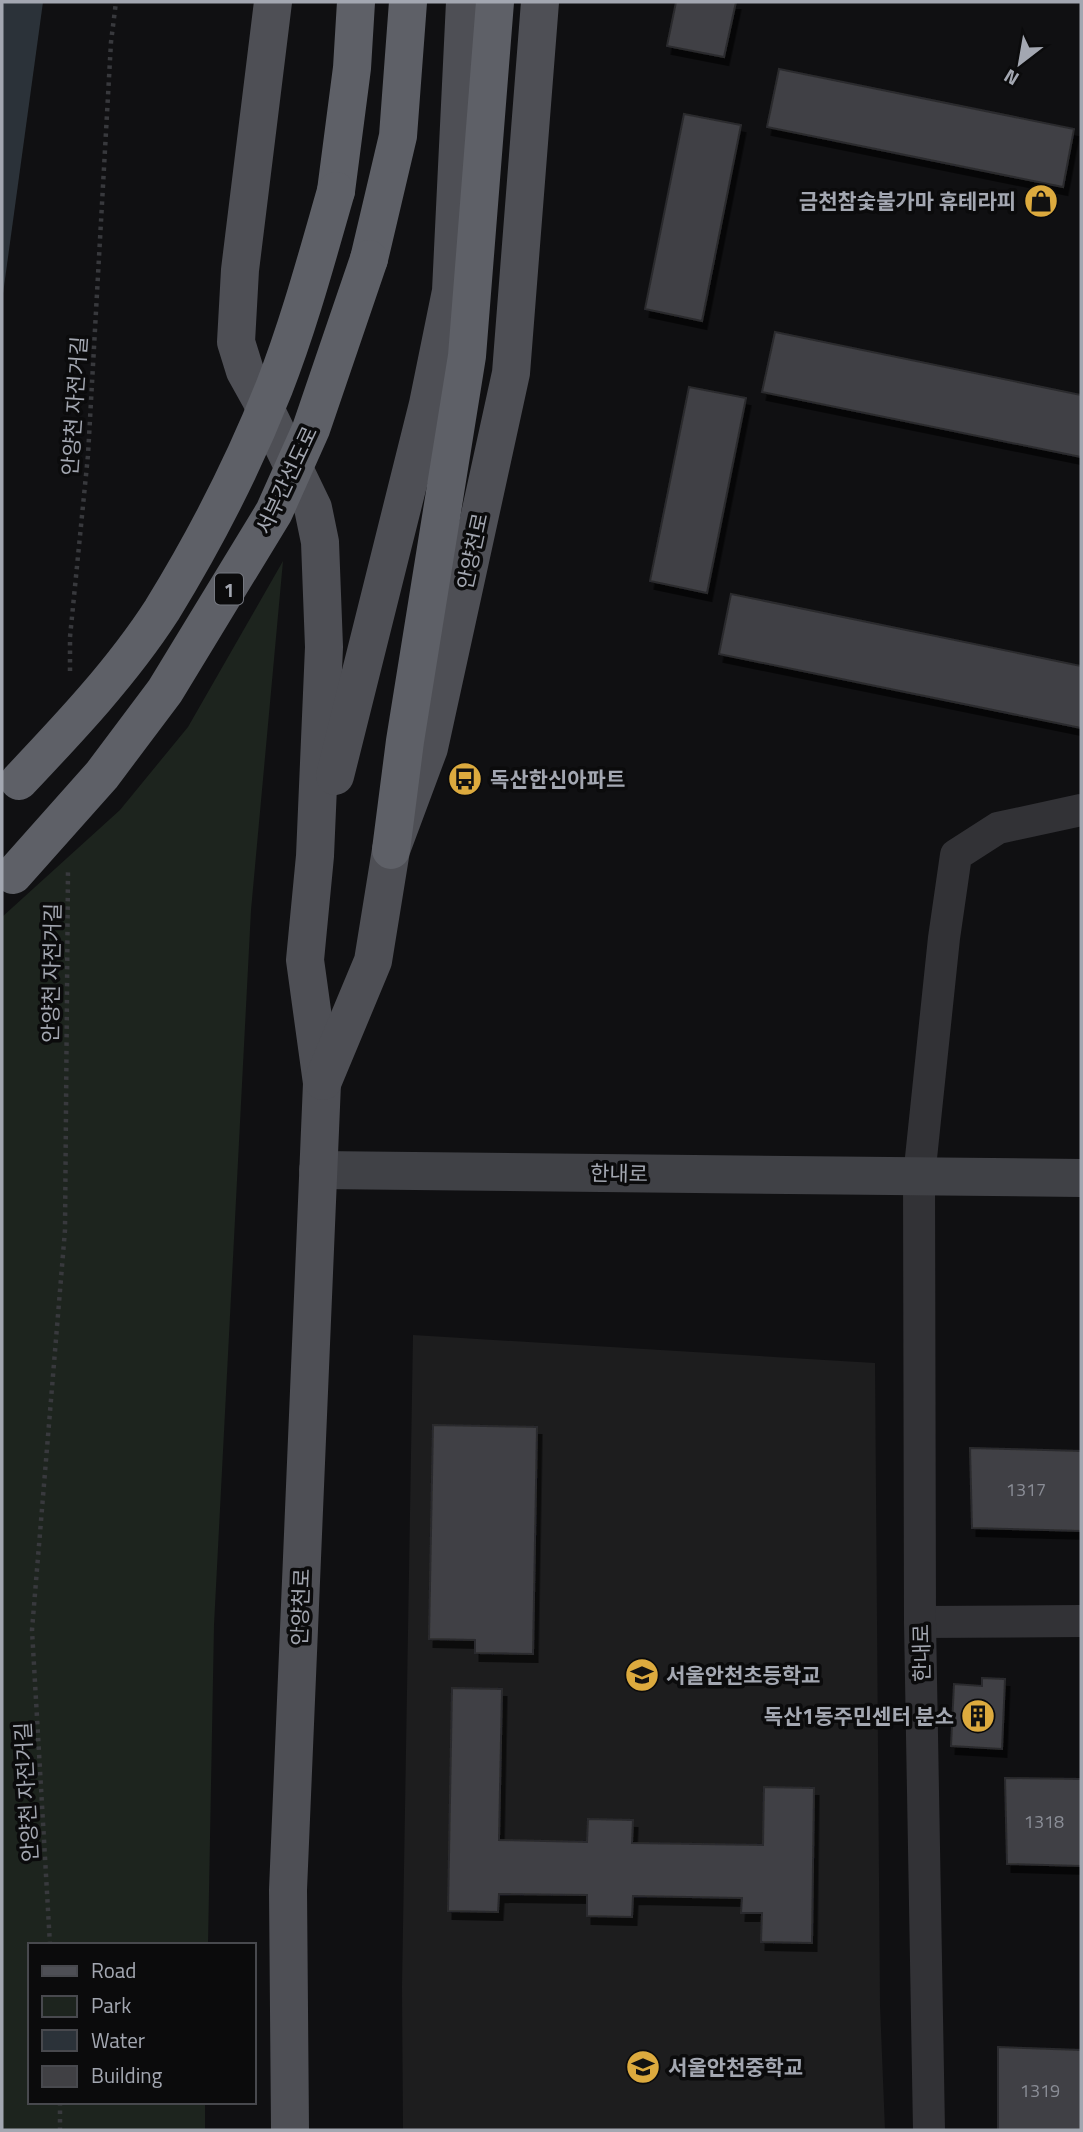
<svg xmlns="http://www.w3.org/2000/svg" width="1083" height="2132" font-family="'Titillium Web','Noto Sans KR',sans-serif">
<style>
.built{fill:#1d1d1e}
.green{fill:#1d241e}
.water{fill:#2b3239}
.building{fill:#404044;stroke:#2b2b2d;stroke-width:2;filter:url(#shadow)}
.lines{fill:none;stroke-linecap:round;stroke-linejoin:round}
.path{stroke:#38393d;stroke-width:4.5;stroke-dasharray:3.5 5;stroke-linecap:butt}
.street{stroke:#323236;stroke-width:32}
.secondary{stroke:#404146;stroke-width:38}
.primary{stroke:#4e4f55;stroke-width:38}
.highway{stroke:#5e6067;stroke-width:38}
.highway-bridge{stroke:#5e6067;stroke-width:38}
.labels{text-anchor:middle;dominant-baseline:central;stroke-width:7;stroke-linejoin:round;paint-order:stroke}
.number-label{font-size:18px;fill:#8a8d96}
.shield{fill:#0b0b0c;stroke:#757880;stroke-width:2}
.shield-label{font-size:19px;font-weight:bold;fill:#a3a7b1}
.poi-label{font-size:21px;font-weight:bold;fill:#a3a7b1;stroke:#0b0b0c;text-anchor:start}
.street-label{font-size:21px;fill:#a3a7b1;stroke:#0b0b0c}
</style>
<defs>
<filter id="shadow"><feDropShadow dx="4.5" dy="8" stdDeviation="0" flood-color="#0009"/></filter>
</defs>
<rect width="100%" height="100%" fill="#101012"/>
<polygon class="built" points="413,1335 875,1363 880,2005 885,2130 403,2130 402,1987"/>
<polygon class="green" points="283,561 251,910 214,1625 208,1945 30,1945 30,2102 205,2102 205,2130 2,2130 2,917 120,810 188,727"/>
<polygon class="water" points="2,2 43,2 2,301"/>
<g class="building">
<polygon points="676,2 736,2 724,57 667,46"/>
<polygon points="779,69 1074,129 1063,187 767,127"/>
<polygon points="684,114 741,125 702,321 645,309"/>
<polygon points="775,332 1081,395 1081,457 762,392"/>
<polygon points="689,387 746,398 707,593 650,581"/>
<polygon points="731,594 1081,666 1081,728 719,654"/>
<polygon points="433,1425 537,1427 533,1654 475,1653 475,1640 429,1639"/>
<polygon points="970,1448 1081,1451 1081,1531 972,1528"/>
<polygon points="982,1678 1005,1679 1002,1749 951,1746 954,1684 982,1686"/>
<polygon points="452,1688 502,1689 499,1840 587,1842 588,1819 633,1820 632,1843 763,1845 764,1787 814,1788 812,1943 761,1942 762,1913 741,1913 742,1898 633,1896 632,1917 587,1916 587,1895 499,1894 498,1912 448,1911"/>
<polygon points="1005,1778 1081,1779 1081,1866 1007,1864"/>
<polygon points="998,2047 1081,2050 1081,2130 998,2130"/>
</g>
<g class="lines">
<g class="path">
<polyline points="70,671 70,637 88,455 111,42 116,2"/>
<polyline points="50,1945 32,1630 65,1230 68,869"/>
<polyline points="60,2102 60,2130"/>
</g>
<g class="street">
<polyline points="920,1622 1081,1621"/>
<polyline points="929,2130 920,1622 919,1177 944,938 956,855 998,828 1081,810"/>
</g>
<polyline class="secondary" points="318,1170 1081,1178"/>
<g class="primary">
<polyline points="273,2 240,270 236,342 245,371 260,398 313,508 320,542 324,647 315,856 305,960 322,1083 288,1890 290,2130"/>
<polyline points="335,776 428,404 451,291 465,2"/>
<polyline points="323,1081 373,961 391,850 429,748 511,373 540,2"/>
</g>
<g class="highway">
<polyline points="336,191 352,68 356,2"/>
<polyline points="369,259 398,136 408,2"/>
<polyline points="391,850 405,741 467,356 495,2"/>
</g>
<g class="highway-bridge">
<path d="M19,781C70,727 122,672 162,610C205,540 244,464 274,388C299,324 317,257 336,191"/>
<polyline points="13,875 102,775 165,691 274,512 311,429 369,259"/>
</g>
</g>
<defs>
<g id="shop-disc" transform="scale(1.75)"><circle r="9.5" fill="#dcaa3e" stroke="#0b0b0c"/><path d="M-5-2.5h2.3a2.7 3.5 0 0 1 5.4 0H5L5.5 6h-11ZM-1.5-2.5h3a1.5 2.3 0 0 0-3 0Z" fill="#111"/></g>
<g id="bus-disc" transform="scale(1.75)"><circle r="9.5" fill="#dcaa3e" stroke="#0b0b0c"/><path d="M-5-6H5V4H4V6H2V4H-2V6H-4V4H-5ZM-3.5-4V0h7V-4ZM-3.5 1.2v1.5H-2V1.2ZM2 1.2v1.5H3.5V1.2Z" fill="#111"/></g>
<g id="school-disc" transform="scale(1.75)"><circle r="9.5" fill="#dcaa3e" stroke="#0b0b0c"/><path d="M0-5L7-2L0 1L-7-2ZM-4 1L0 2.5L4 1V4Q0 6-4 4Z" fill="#111"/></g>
<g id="building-disc" transform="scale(1.75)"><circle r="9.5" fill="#dcaa3e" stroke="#0b0b0c"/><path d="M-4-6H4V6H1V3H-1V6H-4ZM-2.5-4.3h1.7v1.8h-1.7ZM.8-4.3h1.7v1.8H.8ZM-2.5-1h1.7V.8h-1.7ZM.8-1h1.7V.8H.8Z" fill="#111"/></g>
</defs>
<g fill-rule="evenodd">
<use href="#shop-disc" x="1041" y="201"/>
<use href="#bus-disc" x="465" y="779"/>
<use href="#school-disc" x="642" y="1675"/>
<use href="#building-disc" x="978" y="1716"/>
<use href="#school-disc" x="643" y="2067"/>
</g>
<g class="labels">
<g class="number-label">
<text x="1026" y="1489">1317</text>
<text x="1044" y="1821">1318</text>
<text x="1040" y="2090">1319</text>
</g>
<rect class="shield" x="215" y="573.5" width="28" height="31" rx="5"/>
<g class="shield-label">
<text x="229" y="589">1</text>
</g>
<g class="poi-label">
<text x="1016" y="201" text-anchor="end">금천참숯불가마 휴테라피</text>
<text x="490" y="779">독산한신아파트</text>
<text x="666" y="1675">서울안천초등학교</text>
<text x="954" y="1716" text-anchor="end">독산1동주민센터 분소</text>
<text x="668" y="2067">서울안천중학교</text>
</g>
<g class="street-label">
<text transform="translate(74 406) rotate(-86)">안양천 자전거길</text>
<text transform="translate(286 480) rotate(-65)">서부간선도로</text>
<text transform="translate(472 551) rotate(-78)">안양천로</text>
<text transform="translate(51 973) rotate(-89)">안양천 자전거길</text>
<text transform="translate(619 1173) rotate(1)">한내로</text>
<text transform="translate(300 1607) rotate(-88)">안양천로</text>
<text transform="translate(921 1653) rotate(-91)">한내로</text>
<text transform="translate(26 1792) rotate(-93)">안양천 자전거길</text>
</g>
</g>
<rect width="1083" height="2132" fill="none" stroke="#a3a7b1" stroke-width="7"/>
<rect x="28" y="1943" width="228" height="161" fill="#0b0b0c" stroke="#48494e" stroke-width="2"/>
<rect x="42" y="1966" width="35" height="10" fill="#4e4f55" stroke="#48494e" stroke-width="2"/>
<text x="91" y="1978" font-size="21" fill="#a3a7b1">Road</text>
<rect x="42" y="1996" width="35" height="21" fill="#1d241e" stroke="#48494e" stroke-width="2"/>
<text x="91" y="2013" font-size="21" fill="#a3a7b1">Park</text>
<rect x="42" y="2030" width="35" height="21" fill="#2b3239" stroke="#48494e" stroke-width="2"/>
<text x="91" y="2048" font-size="21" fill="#a3a7b1">Water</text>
<rect x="42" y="2066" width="35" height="21" fill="#404044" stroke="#48494e" stroke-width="2"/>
<text x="91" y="2083" font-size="21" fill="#a3a7b1">Building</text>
<g transform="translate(1020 63) rotate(211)" stroke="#0b0b0c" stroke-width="5" paint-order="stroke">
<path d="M0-5L12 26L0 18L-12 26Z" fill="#a3a7b1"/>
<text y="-10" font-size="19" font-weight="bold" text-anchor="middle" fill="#a3a7b1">N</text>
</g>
</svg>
